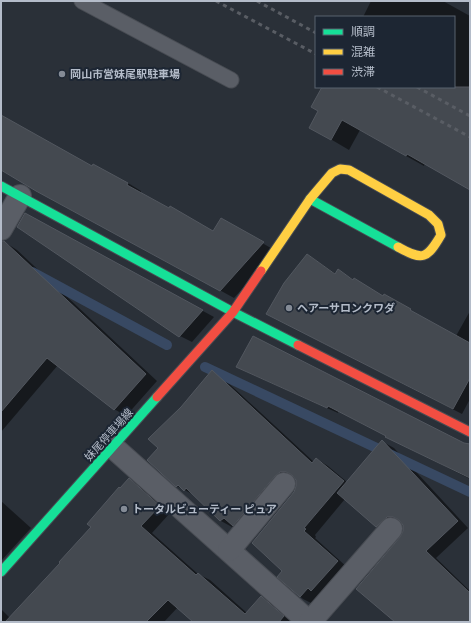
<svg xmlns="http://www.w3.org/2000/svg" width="471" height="623" font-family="Raleway,'Noto Sans JP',sans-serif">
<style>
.shadow{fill:#0007}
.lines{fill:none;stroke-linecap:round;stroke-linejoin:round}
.stream{stroke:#384963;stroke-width:10}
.building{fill:#444950;stroke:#52575f}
.lane-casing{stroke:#484c53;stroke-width:17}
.street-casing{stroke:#484c53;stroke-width:24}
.fast-casing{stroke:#484c53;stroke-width:11}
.slow-casing{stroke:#484c53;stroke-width:11}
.jam-casing{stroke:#484c53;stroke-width:11}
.lane{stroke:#5a5e66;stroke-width:15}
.street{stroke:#5a5e66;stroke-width:22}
.fast{stroke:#16e098;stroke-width:9}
.slow{stroke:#ffcf43;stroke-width:9}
.jam{stroke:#f24e42;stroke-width:9}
.rail{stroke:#595d64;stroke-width:3;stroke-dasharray:4 4;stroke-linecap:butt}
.poi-dot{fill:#848b96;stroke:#1d2633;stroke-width:1.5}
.labels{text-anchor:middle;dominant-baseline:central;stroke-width:4;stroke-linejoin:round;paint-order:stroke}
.poi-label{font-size:11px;font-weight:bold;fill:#b4bcc9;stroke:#1d2633;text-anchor:start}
.street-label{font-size:11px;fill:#b4bcc9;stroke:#1d2633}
</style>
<rect width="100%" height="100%" fill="#2a3038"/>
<g class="shadow">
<polygon points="371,1 443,1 470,16 470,189 425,163 424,166 360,130 349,150 310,127 320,110 323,87 454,87 454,17 363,17"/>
<polygon points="1,117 92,168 128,183 141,191 141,193 213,232 221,219 276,251 234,298 1,170"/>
<polygon points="25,214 203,311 214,317 192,342 180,336"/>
<polygon points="6,243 17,250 157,381 126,416 114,409 58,365 1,432 1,251"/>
<polygon points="308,255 336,274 339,271 383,297 456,336 470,311 470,399 462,414 267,314"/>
<polygon points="237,366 470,445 470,479 397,442 388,436 338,411 338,413 247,372"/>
<polygon points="212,371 223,378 314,462 317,459 328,466 347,482 383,442 394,448 468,528 436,558 470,591 470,622 396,622 401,538 404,532 403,523 398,523 388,533 377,526 345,499 315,535 316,537 315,538 348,568 315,605 303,599 278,577 284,570 295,492 297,487 296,478 292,478 245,532 234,525 232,527 221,521 196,496 177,486 159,448 181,408"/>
<polygon points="130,480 141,486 170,513 152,533 198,574 210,580 247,613 261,597 272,603 293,622 195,622 178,607 164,622 1,622 1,609 10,618 62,563 92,527 120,489"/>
<polygon points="1,501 31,528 1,561"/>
</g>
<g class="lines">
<g class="stream">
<polyline points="32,272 167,345"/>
<polyline points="205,367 470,492"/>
</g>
</g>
<g class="building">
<polygon points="322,87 470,87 470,190 407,154 406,156 342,120 331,140 309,128 318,111 311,107"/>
<polygon points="1,115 92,166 93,164 128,183 127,185 169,208 170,206 213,231 221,218 264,242 220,291 36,191 1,170"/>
<polygon points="25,213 203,310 179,337 17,227"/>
<polygon points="1,241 4,241 146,374 114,410 47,358 1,412"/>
<polygon points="307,254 335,274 338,269 353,280 354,278 383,296 384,294 411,309 410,310 470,343 470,378 453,409 266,314 284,283"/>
<polygon points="253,336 464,443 470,444 470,478 385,437 386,436 328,406 327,408 236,367"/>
<polygon points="212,370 312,463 316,458 344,481 304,528 306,529 304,531 338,561 311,591 308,588 300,597 277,577 282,571 252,543 294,492 296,486 296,480 292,475 286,472 280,472 275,476 233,526 224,518 220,521 186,488 184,491 178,485 176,487 147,460 158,448 148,439 181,407"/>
<polygon points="382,440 458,521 426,551 470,593 470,622 395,622 356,589 400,537 403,531 403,525 399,520 393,517 387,517 376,527 337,493"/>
<polygon points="129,478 160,506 141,526 196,575 198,573 245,614 261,596 284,616 279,622 193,622 168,600 146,622 5,622 60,563 59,562 91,527 87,524 119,487 120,488"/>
</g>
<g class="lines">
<g class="lane-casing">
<polyline id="lane" points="82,1 231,80"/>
</g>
<g class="street-casing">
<g id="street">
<polyline points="1,229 20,196"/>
<polyline points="114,448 309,622"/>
<polyline points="229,550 284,484"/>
<polyline points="310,622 391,529"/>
</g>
</g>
<g class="fast-casing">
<g id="fast">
<polyline points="1,186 233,312 298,345"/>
<polyline points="310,199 398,247"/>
<polyline points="1,572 157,397"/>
</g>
</g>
<g class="slow-casing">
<path id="slow" d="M261,271L310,199L332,173L340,169L349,170L429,215L438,224L441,235C427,259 423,261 398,247"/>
</g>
<g class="jam-casing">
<g id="jam">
<polyline points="298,345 470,432"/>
<polyline points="157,397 233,312 261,271"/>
</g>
</g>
<use href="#lane" class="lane"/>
<use href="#street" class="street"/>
<use href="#fast" class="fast"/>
<use href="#slow" class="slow"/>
<use href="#jam" class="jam"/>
<g class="rail">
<polyline points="216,1 316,54"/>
<polyline points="257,1 316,33"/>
<polyline points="377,87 470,137"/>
<polyline points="417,87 470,116"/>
</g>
</g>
<g class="poi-dot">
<circle cx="62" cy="74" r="4"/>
<circle cx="289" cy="308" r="4"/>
<circle cx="124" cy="509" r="4"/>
</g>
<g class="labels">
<g class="poi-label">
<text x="70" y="74">岡山市営妹尾駅駐車場</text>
<text x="297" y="308">ヘアーサロンクワダ</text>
<text x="132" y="509">トータルビューティー ピュア</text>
</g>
<g class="street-label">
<text transform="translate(109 435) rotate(-48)">妹尾停車場線</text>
</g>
</g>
<rect width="471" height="623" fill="none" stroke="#b4bcc9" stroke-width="4"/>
<rect x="315" y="16" width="140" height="72" fill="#1d2633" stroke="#59626f"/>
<rect x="323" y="29" width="20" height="6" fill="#16e098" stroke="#59626f"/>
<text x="351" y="36" font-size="12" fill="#b4bcc9">順調</text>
<rect x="323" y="49" width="20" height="6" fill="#ffcf43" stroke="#59626f"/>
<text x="351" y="56" font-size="12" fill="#b4bcc9">混雑</text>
<rect x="323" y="69" width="20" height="6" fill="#f24e42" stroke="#59626f"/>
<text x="351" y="76" font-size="12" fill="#b4bcc9">渋滞</text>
</svg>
